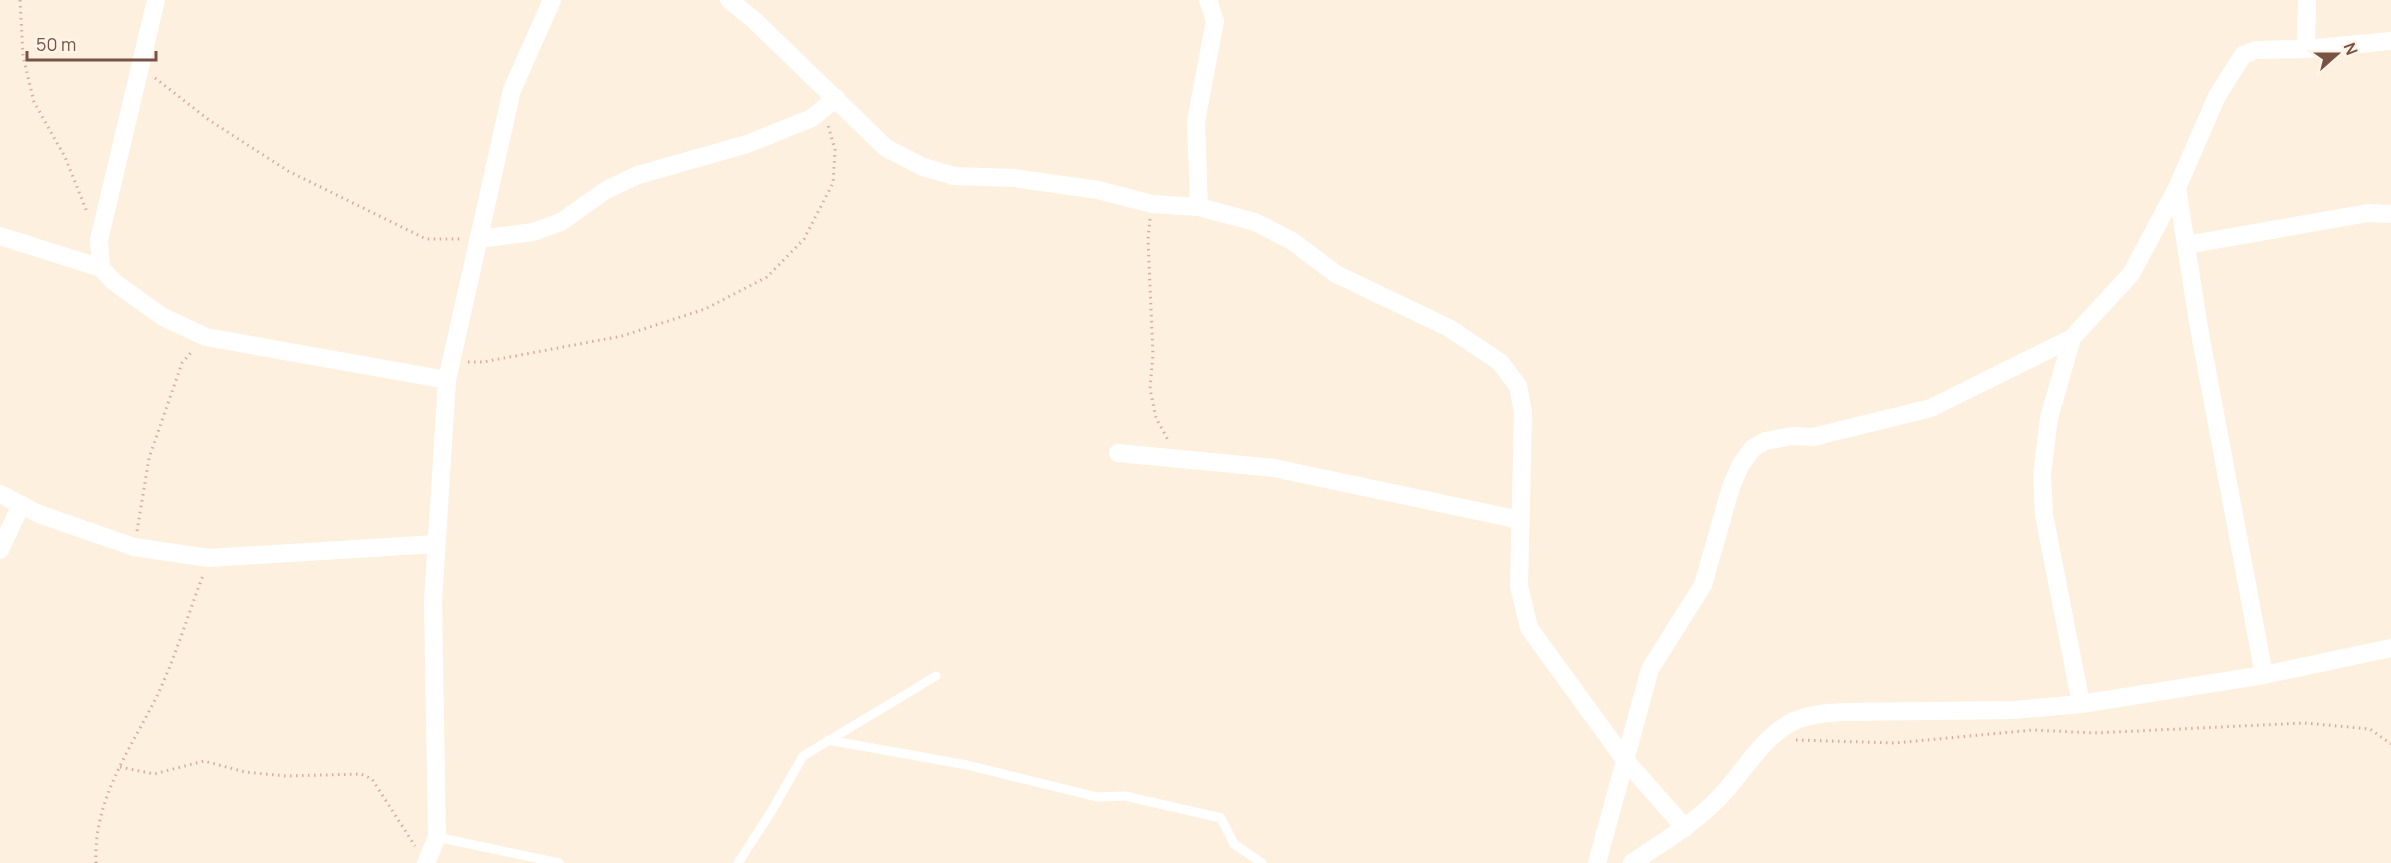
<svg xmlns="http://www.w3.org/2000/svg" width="2391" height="863" font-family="Manrope,sans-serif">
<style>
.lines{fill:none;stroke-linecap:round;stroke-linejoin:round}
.path{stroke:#dbac98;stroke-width:3;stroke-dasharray:1.5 4.5;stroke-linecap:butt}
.service{stroke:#fff;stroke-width:9}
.minor{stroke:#fff;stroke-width:18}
</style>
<rect width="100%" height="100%" fill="#fef0df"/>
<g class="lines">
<g class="path">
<polyline points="20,0 23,56 34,102 65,157 87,212"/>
<polyline points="155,78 209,120 288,171 426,239 461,239"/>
<polyline points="1150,219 1148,239 1153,354 1150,389 1156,418 1168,440"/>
<polyline points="468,362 483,362 622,336 705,309 767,277 804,239 833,183 835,150 828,125"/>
<polyline points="137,531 149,458 182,363 193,350"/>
<polyline points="1796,740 1895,743 2033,730 2094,733 2305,723 2370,729 2391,744"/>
<polyline points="120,767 154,774 204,761 245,772 286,776 361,774 372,779 415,846"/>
<path d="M96,863C93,800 130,750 157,696C175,658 188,615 203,575"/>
</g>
<g class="service">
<polyline points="828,740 967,765 1097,797 1125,796 1221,818 1234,844 1262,863"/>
<polyline points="437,837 559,863"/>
<polyline points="738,863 771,812 803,756 936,676"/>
</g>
<g class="minor">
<polyline points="156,0 99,240 101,268 114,282 163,317 206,337 447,380"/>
<polyline points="729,0 754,20 886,148 923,167 954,176 1014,178 1098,190 1152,204 1199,207 1255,222 1292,241 1336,274 1449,328 1500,362 1518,386 1523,412 1519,586 1529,628 1625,760 1685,828"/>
<polyline points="2306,49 2307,0"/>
<polyline points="2177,188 2199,328 2264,675"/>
<polyline points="1199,207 1196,121 1215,21 1208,0"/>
<polyline points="0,236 101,268"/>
<polyline points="479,239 533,232 561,222 606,190 638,175 747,144 812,118 836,98"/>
<polyline points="2186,245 2368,213 2391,214"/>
<polyline points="2072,338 2049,418 2042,474 2044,515 2081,704"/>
<polyline points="1118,453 1274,468 1520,520"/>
<polyline points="0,494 39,514 134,547 209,558 436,544"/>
<polyline points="0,550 21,505"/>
<polyline points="426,863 437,837 433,602 447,380 512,90 552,0"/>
<polyline points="1597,863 1650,669 1703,585 1731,487 1741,464 1753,448 1765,441 1792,436 1813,437 1931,408 2072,338 2131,274 2177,188 2217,96 2243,55 2256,50 2306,49 2391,41"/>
<path d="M1632,863C1661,843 1692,825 1717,800C1742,775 1762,736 1794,721C1810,714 1828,713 1844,712L2014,710L2081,704L2264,675L2391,648"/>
</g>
</g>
<g transform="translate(2337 54) rotate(69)" stroke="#fff4e8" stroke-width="4.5" paint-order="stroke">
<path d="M0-4.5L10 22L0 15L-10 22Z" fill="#775245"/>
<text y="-9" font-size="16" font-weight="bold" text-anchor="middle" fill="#775245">N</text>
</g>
<path d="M27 51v9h129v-9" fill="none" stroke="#775245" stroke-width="3"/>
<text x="36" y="51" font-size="18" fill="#775245" stroke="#fff4e8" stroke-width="4.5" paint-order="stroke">50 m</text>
</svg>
